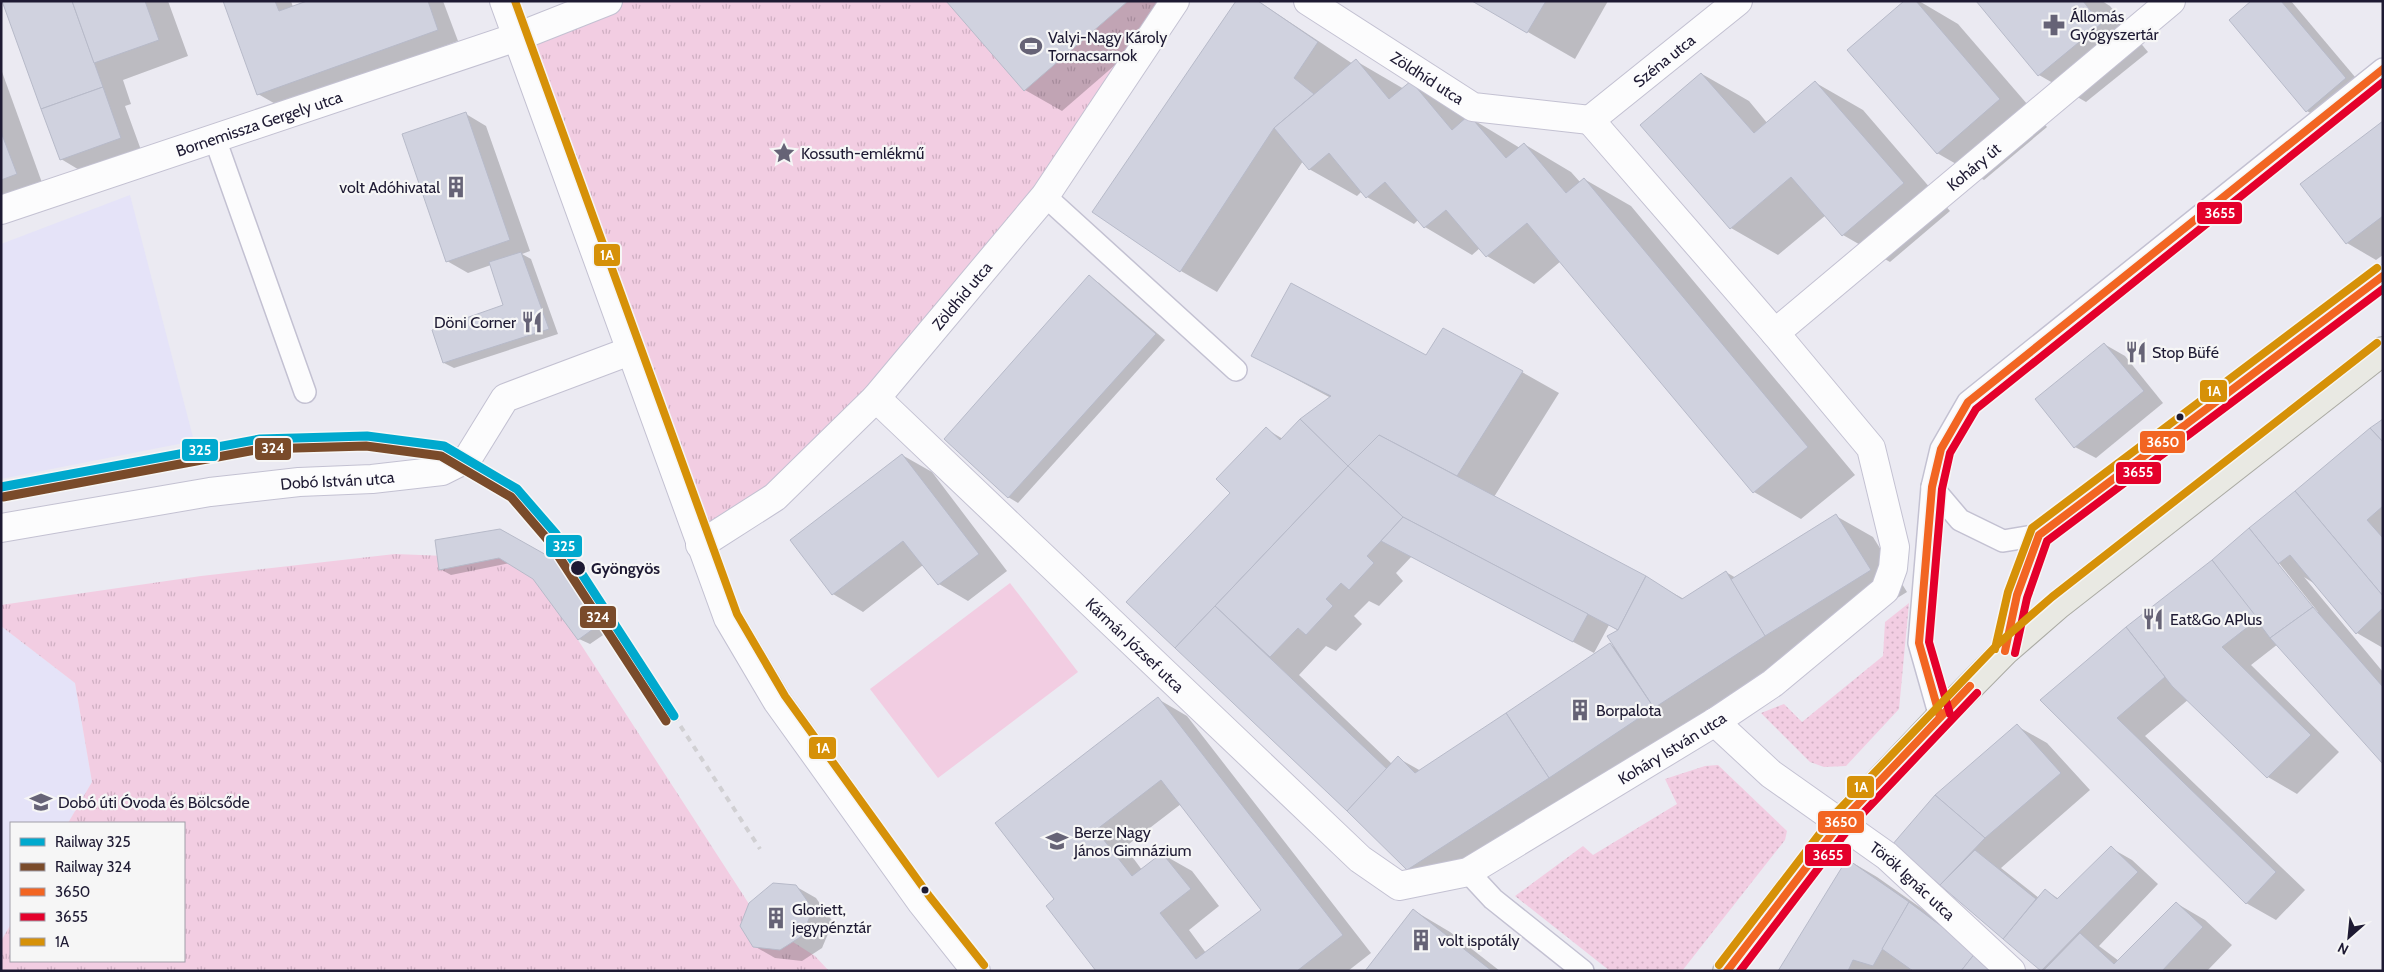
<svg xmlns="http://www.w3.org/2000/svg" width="2384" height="972" font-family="Cabin,sans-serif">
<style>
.built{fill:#e5e3f8}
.grass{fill:url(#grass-dots)}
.park{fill:url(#park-tufts)}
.garden{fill:#f2cde2}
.shadow{fill:#0003;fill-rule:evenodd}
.building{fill:#d0d2df;stroke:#b7bac9;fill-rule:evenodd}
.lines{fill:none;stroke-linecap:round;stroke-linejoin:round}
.lane-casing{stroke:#c3c1d2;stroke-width:24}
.street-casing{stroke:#c3c1d2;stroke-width:30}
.secondary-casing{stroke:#c3c1d2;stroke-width:30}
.primary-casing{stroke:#aaaaa3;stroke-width:30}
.lane{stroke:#fcfcfd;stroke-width:21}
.street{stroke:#fcfcfd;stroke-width:28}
.secondary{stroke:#fcfcfd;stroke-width:28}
.primary{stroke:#e9e9e3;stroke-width:28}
.rail{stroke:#d1d0d3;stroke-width:4;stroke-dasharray:6 6;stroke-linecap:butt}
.bus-1-casing{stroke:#f6f6f6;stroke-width:11}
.bus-2-casing{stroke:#f6f6f6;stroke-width:11}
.bus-3-casing{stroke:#f6f6f6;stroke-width:11}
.bus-1{stroke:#f26522;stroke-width:8}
.bus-2{stroke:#e4002b;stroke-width:8}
.bus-3{stroke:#d69108;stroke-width:8}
.rail-1-casing{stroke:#f6f6f6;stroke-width:12}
.rail-2-casing{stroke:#f6f6f6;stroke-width:12}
.rail-1{stroke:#00a9ce;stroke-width:9}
.rail-2{stroke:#7a4b2a;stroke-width:9}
.bus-dot{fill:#1e1a33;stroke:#f6f6f6;stroke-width:2}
.labels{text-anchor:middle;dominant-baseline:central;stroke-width:4.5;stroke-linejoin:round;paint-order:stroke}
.poi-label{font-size:16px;fill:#1e1a33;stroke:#f6f6f6;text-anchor:start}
.street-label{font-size:16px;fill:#1e1a33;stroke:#f6f6f6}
.stop-label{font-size:16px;font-weight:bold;fill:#1e1a33;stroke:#f6f6f6;text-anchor:start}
.line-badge{stroke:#f6f6f6;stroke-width:2}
.badge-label{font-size:14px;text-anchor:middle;font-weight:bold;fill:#fff}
</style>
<defs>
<pattern id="grass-dots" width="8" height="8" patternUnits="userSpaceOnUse" patternTransform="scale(1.25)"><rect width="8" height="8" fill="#f2cde2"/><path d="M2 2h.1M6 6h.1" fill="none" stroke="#cfafc2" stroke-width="1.8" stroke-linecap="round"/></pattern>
<pattern id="park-tufts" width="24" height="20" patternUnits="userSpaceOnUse" patternTransform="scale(1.25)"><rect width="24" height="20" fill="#f2cde2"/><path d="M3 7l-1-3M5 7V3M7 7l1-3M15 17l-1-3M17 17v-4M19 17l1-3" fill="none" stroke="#cfafc2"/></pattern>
</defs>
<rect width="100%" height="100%" fill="#ebeaf2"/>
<g class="built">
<polygon points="130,195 194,441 1,479 1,244"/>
<polygon points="1,626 75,683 92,782 68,823 11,823 11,924 1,941"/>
</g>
<g class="grass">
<polygon points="1909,603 1899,709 1846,766 1824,767 1810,762 1761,713 1784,704 1802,722 1883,656 1885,622"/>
<polygon points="1718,765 1787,831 1785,840 1682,971 1610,971 1515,896 1583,846 1593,855 1677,804 1665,779 1705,766"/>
</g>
<g class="park">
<polygon points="608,1 1175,1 876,398 700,545 517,37"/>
<polygon points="395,554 520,559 578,640 760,921 815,956 829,971 1,971 1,941 11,924 11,961 184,961 184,823 68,823 92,782 75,683 1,626 1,605 201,576"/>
</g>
<polygon class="garden" points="1010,583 1078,672 938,778 870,689"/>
<g class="shadow">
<polygon points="4,1 168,1 188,56 123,80 131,104 125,106 141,150 81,171 61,159"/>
<polygon points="225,1 291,1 293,7 310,1 443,1 458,41 279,106 258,94"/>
<polygon points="948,1 1189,1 1062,111 1025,90"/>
<polygon points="1258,1 1353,64 1356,61 1404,89 1412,83 1520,148 1524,144 1571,172 1580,182 1584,179 1631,206 1855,475 1801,519 1754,492 1561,261 1534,284 1487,256 1480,248 1472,255 1425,227 1418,220 1414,224 1367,197 1362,191 1357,196 1309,169 1303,161 1217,292 1181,271"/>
<polygon points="1474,1 1608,1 1575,59"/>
<polygon points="1905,1 1919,1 1958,24 2047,127 1984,180 1937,153"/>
<polygon points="1978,1 2102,1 2110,6 2148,52 2086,102 2039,75"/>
<polygon points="2253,1 2291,1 2366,90 2327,123 2307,111"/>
<polygon points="1,69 45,191 1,207"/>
<polygon points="1702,74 1749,101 1768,124 1816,83 1863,110 1950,211 1890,262 1843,235 1826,215 1778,255 1731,228 1642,125"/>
<polygon points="466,114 486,126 530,251 522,254 531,259 558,334 454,368 444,363 504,306 491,265 468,273 447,261"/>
<polygon points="2383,123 2383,255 2376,260 2347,243"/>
<polygon points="1089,277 1099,283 1165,340 1018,503 1008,497"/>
<polygon points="2104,344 2125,356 2163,403 2096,458 2075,447"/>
<path d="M1253,356H1427L1522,372L1559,393L1494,497L1684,599L1726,572L1736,578L1836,516L1873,537L1907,592L1806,654L1702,735L1684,724L1437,886L1408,869L1128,602L1232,492L1266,429L1283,439L1331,398ZM1412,556L1594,653L1609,625L1619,631L1616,648L1610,644L1421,771L1398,758L1392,764L1299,675L1326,646L1336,651L1362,624L1354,616L1369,601L1379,606L1403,581L1396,573Z"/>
<path d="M2383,420V648L2357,633L2315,584L2304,577L2383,672V762L2278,644L2251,665L2339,752L2297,794L2268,777L2189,699L2145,736L2305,890L2276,920L2246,903L2042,700ZM2276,563H2279L2318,612L2316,613Z"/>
<polygon points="902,455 932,472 1007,571 968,601 939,584 923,565 863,612 833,594 791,540"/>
<polygon points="500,530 568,568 609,631 590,644 579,639 534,578 510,563 451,575 440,569"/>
<path d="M1158,699L1187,716L1371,953L1348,971H1098L1056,899ZM1181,804L1263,910L1206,953L1189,930L1219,906L1192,871L1162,854L1142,870L1125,847Z"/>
<polygon points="2017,726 2047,743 2090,790 2001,868 2039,898 2045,890 2059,899 2111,848 2132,860 2158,884 2099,946 2119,961 2176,903 2205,920 2232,945 2207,971 2043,971 1941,883"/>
<polygon points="1848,860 1877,877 1938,920 1997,965 1911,968 1909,971 1780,971"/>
<polygon points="795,886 816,898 833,922 822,948 802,961 775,958 754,946"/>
<polygon points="1413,910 1450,932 1500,971 1367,971"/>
</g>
<g class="building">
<polygon points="2,1 72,1 103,87 41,109"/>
<polygon points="72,1 145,1 159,40 94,63"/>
<polygon points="223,1 275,1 279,11 307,1 428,1 438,30 257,95"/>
<polygon points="946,1 1128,1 1024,91"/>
<polygon points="1236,1 1258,1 1318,42 1294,78 1314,94 1274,128 1180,272 1092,212"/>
<polygon points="1472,1 1546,1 1527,33"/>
<polygon points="1904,1 1916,1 2000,99 1937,154 1847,50"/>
<polygon points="1976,1 2083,1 2101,24 2038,76"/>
<polygon points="2251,1 2281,1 2346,78 2306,112 2229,20"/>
<polygon points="1356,59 1389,99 1411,81 1452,130 1469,115 1506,158 1524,143 1566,193 1584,178 1808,447 1753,493 1527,223 1486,257 1446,210 1424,228 1385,182 1366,198 1329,153 1309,170 1274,128"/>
<polygon points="1701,73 1754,133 1815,81 1904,183 1842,236 1791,177 1730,229 1640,125"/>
<polygon points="103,87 121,138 60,160 41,109"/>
<polygon points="466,112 510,240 446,262 402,134"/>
<polygon points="2383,121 2383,216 2346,244 2300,184"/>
<polygon points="1,132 17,174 1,180"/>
<polygon points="521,252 549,329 443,363 432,330 503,305 489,262"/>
<polygon points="1089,275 1156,334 1008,498 944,439"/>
<polygon points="1291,283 1426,355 1443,328 1523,371 1457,476 1379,435 1348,466 1300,419 1331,396 1251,356"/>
<polygon points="2104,343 2144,391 2074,448 2035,399"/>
<polygon points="1300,419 1348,466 1175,648 1126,602 1230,493 1216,479 1266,427 1280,440"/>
<polygon points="2383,419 2383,442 2370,428"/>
<polygon points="2370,428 2383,442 2383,506 2367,520 2383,538 2383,596 2295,491"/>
<polygon points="1379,435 1646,576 1618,630 1403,517 1348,466"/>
<polygon points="902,454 979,554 938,585 903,541 832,595 790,540"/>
<polygon points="1348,466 1403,517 1367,556 1374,563 1349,590 1341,583 1326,599 1333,606 1306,635 1298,628 1270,657 1215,606"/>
<polygon points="2295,491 2383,596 2383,608 2356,634 2290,555 2278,564 2249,528"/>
<polygon points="1836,514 1871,570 1765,636 1730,580"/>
<polygon points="1403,517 1588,614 1573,642 1381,541"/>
<polygon points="2249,528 2313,607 2270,638 2212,560"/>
<polygon points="500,529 557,561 600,624 578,640 533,579 499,558 439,570 435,540"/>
<polygon points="2212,560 2258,619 2222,647 2311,735 2267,778 2172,686 2126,627"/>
<polygon points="1726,571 1765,636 1654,708 1607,636 1618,630 1646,576 1682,599"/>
<polygon points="1215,606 1387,769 1347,811 1175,648"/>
<polygon points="2313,607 2383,687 2383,764 2270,638"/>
<polygon points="2126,627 2165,677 2117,718 2276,872 2246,904 2040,700"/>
<polygon points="1610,643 1654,708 1549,778 1506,713"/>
<path d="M1158,697L1343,935L1297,971H1096L1046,906L1054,899L995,823ZM1161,780L1261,910L1196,959L1160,913L1191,889L1162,853L1132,876L1096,830Z"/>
<polygon points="1506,713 1549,778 1407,870 1347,811 1398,756 1415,773"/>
<polygon points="2017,724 2061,773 1985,838 1935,795"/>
<polygon points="1935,795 1985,838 1940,885 1892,845"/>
<polygon points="2111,846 2138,872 2041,971 2003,939 2045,889 2057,899"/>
<polygon points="1975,850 2036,899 2003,939 1940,885"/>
<polygon points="1847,859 1909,902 1873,966 1853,960 1848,971 1778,971"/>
<polygon points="773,883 796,885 813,909 802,936 780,950 753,947 740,926 749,903"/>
<polygon points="1909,902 1976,952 1961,971 1913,971 1882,949"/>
<polygon points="2176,902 2203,927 2162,971 2043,971 2080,933 2114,964"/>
<polygon points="1413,909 1492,971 1365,971"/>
<polygon points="1976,952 1994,971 1961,971"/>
</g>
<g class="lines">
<g class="lane-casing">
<g id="lane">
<polyline points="215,139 305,392"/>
<polyline points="1045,196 1236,370"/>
<polyline points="1932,487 1960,520 2003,541 2039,535 2383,276"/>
<polyline points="2005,651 2017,595 2039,535"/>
<polyline points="1940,717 1919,643 1932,487 1941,449 1968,402 2383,69"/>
<polyline points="1468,872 1493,899 1583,971"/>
</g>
</g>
<g class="street-casing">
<g id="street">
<path id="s1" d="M1308,1L1473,107L1590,120"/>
<path id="s2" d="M1590,120L1738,1"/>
<path id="s3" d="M1,210L517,37L608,1"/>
<path id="s4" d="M1775,333L2171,1"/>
<path id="s5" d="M876,398L1360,859L1399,886L1468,872L1715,722L1773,683L1885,590L1893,568L1895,547L1871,448L1775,333L1590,120"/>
<path id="s6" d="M1,528L210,492L299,482L372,479L442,471L468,458L505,398L630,351"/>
<path id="s7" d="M700,545L775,497L876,398L1045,196L1175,1"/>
<path id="s8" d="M1715,722L1771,774L1887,856L2011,971"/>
</g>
</g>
<g class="secondary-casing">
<polyline id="secondary" points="504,1 728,618 777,701 922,903 976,971"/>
</g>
<g class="primary-casing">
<polyline id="primary" points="1727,971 1841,822 1940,717 2005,651 2058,605 2383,351"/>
</g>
<use href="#lane" class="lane"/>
<use href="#street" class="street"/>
<use href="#secondary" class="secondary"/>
<use href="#primary" class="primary"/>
<polyline class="rail" points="674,716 760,849"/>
<g class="bus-1-casing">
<g id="bus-1">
<polyline points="2005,651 2017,595 2039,535 2383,276"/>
<polyline points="1940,717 1919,643 1932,487 1941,449 1968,402 2383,69"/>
<polyline points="1727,971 1841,822 1970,686"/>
</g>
</g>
<g class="bus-2-casing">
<g id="bus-2">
<polyline points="2015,653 2027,598 2047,541 2383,289"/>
<polyline points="1950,714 1929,642 1942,489 1950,453 1976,409 2383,82"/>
<polyline points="1740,971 1849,828 1977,693"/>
</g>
</g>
<g class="bus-3-casing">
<g id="bus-3">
<polyline points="515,1 737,614 785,696 930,897 984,965"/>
<polyline points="1995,649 2008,592 2032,528 2377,268"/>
<polyline points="1719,965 1834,815 1998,644 2052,597 2377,343"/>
</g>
</g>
<use href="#bus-1" class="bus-1"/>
<use href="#bus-2" class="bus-2"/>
<use href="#bus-3" class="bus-3"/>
<g class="rail-1-casing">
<polyline id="rail-1" points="1,487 260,439 367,436 444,446 517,489 556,534 674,716"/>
</g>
<g class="rail-2-casing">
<polyline id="rail-2" points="3,497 261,449 366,446 441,456 511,497 548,540 666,721"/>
</g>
<use href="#rail-1" class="rail-1"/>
<use href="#rail-2" class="rail-2"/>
</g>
<defs>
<g id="pharmacy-bare" transform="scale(1.725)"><path d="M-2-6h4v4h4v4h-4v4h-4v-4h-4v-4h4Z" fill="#666376" stroke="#f6f6f6" stroke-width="2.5" paint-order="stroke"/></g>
<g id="stadium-bare" transform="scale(1.725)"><path d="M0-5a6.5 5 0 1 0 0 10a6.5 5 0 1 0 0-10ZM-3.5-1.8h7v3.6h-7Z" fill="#666376" stroke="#f6f6f6" stroke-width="2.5" paint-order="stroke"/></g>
<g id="sight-bare" transform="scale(1.725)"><path d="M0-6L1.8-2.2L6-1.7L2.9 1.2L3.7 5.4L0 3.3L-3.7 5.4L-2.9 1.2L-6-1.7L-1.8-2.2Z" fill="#666376" stroke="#f6f6f6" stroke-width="2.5" paint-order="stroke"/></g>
<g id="building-bare" transform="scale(1.725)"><path d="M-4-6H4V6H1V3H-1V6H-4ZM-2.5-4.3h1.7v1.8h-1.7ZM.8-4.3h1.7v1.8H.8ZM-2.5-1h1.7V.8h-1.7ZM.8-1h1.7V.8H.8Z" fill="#666376" stroke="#f6f6f6" stroke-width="2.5" paint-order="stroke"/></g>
<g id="restaurant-bare" transform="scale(1.725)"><path d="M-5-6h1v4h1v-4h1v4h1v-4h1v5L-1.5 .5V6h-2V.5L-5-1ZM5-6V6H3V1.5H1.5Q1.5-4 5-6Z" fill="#666376" stroke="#f6f6f6" stroke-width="2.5" paint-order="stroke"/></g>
<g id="school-bare" transform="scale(1.725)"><path d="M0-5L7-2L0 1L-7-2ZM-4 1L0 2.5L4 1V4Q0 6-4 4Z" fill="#666376" stroke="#f6f6f6" stroke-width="2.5" paint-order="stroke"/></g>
</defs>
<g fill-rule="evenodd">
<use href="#pharmacy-bare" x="2054" y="25"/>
<use href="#stadium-bare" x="1031" y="46"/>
<use href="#sight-bare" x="784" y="153"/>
<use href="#building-bare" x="456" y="187"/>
<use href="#restaurant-bare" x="532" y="322"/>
<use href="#restaurant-bare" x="2136" y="352"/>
<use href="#restaurant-bare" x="2153" y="619"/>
<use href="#building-bare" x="1580" y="710"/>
<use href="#school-bare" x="41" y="802"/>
<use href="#school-bare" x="1057" y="841"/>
<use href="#building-bare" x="776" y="918"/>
<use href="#building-bare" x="1421" y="940"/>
</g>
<g class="bus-dot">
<circle cx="2180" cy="417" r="4.5"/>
<circle cx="578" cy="568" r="8"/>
<circle cx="925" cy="890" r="4.5"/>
</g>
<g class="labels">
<g class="poi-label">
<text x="2070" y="16">Állomás<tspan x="2070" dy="18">Gyógyszertár</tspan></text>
<text x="1048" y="37">Valyi-Nagy Károly<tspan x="1048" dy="18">Tornacsarnok</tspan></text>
<text x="801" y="153">Kossuth-emlékmű</text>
<text x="440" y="187" text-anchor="end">volt Adóhivatal</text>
<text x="516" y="322" text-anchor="end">Döni Corner</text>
<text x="2152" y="352">Stop Büfé</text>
<text x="2170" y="619">Eat&amp;Go APlus</text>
<text x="1596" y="710">Borpalota</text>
<text x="58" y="802">Dobó úti Óvoda és Bölcsőde</text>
<text x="1074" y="832">Berze Nagy<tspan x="1074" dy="18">János Gimnázium</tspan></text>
<text x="792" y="909">Gloriett,<tspan x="792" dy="18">jegypénztár</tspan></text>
<text x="1438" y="940">volt ispotály</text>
</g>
<g class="street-label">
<text stroke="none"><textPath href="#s2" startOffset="95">Széna utca</textPath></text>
<text stroke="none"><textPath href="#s1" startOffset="142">Zöldhíd utca</textPath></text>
<text stroke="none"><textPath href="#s3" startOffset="272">Bornemissza Gergely utca</textPath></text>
<text stroke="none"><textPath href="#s4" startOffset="259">Koháry út</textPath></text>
<text stroke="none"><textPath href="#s7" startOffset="364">Zöldhíd utca</textPath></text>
<text stroke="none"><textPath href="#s6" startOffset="340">Dobó István utca</textPath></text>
<text stroke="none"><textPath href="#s5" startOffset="358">Kármán József utca</textPath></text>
<text stroke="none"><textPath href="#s5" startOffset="1025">Koháry István utca</textPath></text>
<text stroke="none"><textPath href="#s8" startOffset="254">Török Ignác utca</textPath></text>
</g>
<g class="stop-label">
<text x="591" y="568">Gyöngyös</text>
</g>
</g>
<g class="line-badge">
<rect x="2196" y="201" width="47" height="24" rx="5" fill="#e4002b"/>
<rect x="593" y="243" width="28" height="24" rx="5" fill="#d69108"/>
<rect x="2199" y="379" width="29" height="24" rx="5" fill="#d69108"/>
<rect x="2139" y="430" width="47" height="24" rx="5" fill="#f26522"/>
<rect x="254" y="437" width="38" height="24" rx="5" fill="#7a4b2a"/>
<rect x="181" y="438" width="38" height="24" rx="5" fill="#00a9ce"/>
<rect x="2115" y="461" width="47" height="24" rx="5" fill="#e4002b"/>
<rect x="545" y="534" width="38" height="24" rx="5" fill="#00a9ce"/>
<rect x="579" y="605" width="38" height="24" rx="5" fill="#7a4b2a"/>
<rect x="808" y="736" width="29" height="24" rx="5" fill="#d69108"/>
<rect x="1846" y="775" width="29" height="24" rx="5" fill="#d69108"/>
<rect x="1817" y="810" width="48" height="24" rx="5" fill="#f26522"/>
<rect x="1804" y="843" width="48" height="24" rx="5" fill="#e4002b"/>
</g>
<g class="badge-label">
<text x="2220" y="218">3655</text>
<text x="607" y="260">1A</text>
<text x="2214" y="396">1A</text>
<text x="2163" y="447">3650</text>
<text x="273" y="453">324</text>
<text x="200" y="455">325</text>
<text x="2138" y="477">3655</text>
<text x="564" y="551">325</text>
<text x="598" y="622">324</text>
<text x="823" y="753">1A</text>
<text x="1861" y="792">1A</text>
<text x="1841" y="827">3650</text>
<text x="1828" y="860">3655</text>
</g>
<rect width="2384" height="972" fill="none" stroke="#1e1a33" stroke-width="5"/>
<rect x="10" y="822" width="175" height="140" fill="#f6f6f6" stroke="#a09ea8"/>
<rect x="20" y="838" width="25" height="8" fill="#00a9ce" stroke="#a09ea8"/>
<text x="55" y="847" font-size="15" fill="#1e1a33">Railway 325</text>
<rect x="20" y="863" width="25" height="8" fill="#7a4b2a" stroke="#a09ea8"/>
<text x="55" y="872" font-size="15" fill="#1e1a33">Railway 324</text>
<rect x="20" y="888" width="25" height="8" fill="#f26522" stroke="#a09ea8"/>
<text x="55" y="897" font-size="15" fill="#1e1a33">3650</text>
<rect x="20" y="913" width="25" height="8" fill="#e4002b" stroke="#a09ea8"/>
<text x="55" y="922" font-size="15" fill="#1e1a33">3655</text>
<rect x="20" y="938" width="25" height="8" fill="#d69108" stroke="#a09ea8"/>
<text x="55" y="947" font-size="15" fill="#1e1a33">1A</text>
<g transform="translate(2349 937) rotate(207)" stroke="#f6f6f6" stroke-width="4" paint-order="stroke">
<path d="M0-4L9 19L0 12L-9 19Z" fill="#1e1a33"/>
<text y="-8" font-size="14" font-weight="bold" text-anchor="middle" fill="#1e1a33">N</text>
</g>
</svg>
